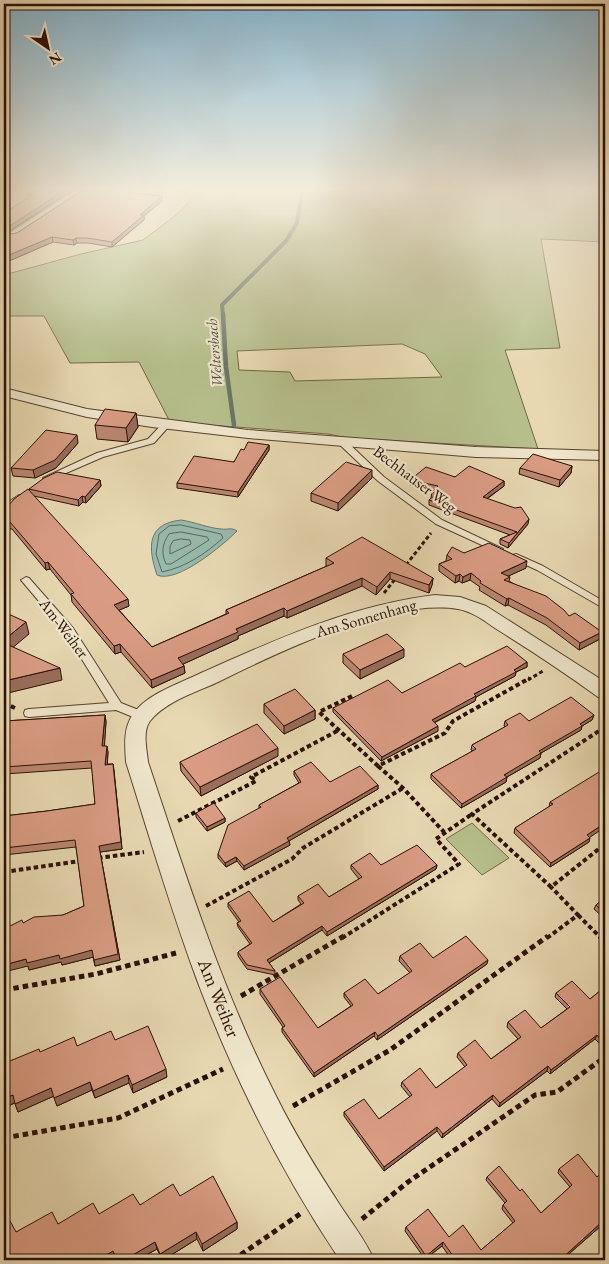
<svg xmlns="http://www.w3.org/2000/svg" width="609" height="1264" font-family="'EB Garamond',serif">
<style>
.green{fill:#b6bf8c;stroke:#706846;fill-rule:evenodd}
.water{fill:#97baad;stroke:#6c7668}
.lines{fill:none;stroke-linecap:round;stroke-linejoin:round}
.shore{stroke:#616557;stroke-width:1}
.stream-far1{stroke:#6c7668;stroke-width:4}
.stream{stroke:#6c7668;stroke-width:4.5}
.service-casing{stroke:#5a422d;stroke-width:2}
.minor-casing{stroke:#5a422d;stroke-width:2}
.path-far2{stroke:#2b1001;stroke-width:3;stroke-dasharray:4 2.5;stroke-linecap:butt}
.path-far1{stroke:#2b1001;stroke-width:4;stroke-dasharray:4.5 3;stroke-linecap:butt}
.path{stroke:#2b1001;stroke-width:5;stroke-dasharray:5.5 4;stroke-linecap:butt}
.service{fill:#efe6cc;fill-rule:evenodd}
.minor{fill:#efe6cc;fill-rule:evenodd}
.wall{fill:#bb8671;stroke:#2b1001}
.shaded-wall{fill:#986d5c;stroke:#2b1001}
.building{fill:#d99c83;stroke:#2b1001}
.labels{text-anchor:middle;dominant-baseline:central;stroke-width:4.5;stroke-linejoin:round;paint-order:stroke}
.far-water-label{font-size:15px;font-style:italic;fill:#514c3d;stroke:#efe6cc}
.street-label{font-size:16px;fill:#2b1001;stroke:#efe6cc}
.near-street-label{font-size:19px;fill:#2b1001;stroke:#efe6cc}
</style>
<rect width="100%" height="100%" fill="#e7d8b1"/>
<filter id="stains"><feTurbulence type="fractalNoise" baseFrequency=".004" numOctaves="4"/><feColorMatrix values="0 0 0 0 .2 0 0 0 0 .09 0 0 0 0 .02 0 0 0 .5 -.17"/></filter>
<radialGradient id="worn" r=".72"><stop offset=".6" stop-color="#630" stop-opacity="0"/><stop offset="1" stop-color="#630" stop-opacity=".3"/></radialGradient>
<g class="green">
<path d="M203,188H605V242L541,239L560,348L505,350L538,449L348,438L328,434L170,422L139,362L70,363L44,316H4V275L81,254L143,240L175,216ZM402,344L425,354L442,377L295,381L290,372L239,370L237,351Z"/>
<polygon points="472,823 509,858 482,875 446,839"/>
</g>
<path class="water" d="M181,520C195,522 208,528 221,529C228,530 231,527 237,531C223,545 177,584 157,575C148,548 146,524 181,520Z"/>
<g class="lines">
<g class="shore">
<path d="M181,525L221,534L223,538C205,554 186,567 162,572L156,554L159,534L169,526Z"/>
<path d="M181,532L207,537L209,540L171,564H166C161,553 162,544 169,534Z"/>
<polygon points="181,539 190,540 191,544 170,554 170,546 173,541"/>
</g>
<polyline class="stream-far1" points="223,316 222,305 286,241 297,223 303,188"/>
<polyline class="stream" points="223,314 226,367 234,425"/>
<g class="service-casing">
<g id="service">
<polygon points="164,422 167,422 171,424 154,443 103,457 50,480 47,480 43,478 97,453 148,439"/>
<polygon points="339,440 345,440 384,477 442,520 503,549 501,551 495,551 436,524 378,481 339,444"/>
<polygon points="19,495 22,496 23,498 22,500 4,512 4,505"/>
<polygon points="516,554 543,566 605,602 605,609 537,570 513,559 511,557 513,555"/>
<polygon points="26,577 29,578 73,628 121,703 146,713 147,716 146,719 138,719 116,710 29,717 25,716 24,713 25,710 29,709 109,703 65,632 21,580"/>
</g>
</g>
<g class="minor-casing">
<g id="minor">
<polygon points="79,188 91,188 17,236 13,237 8,234"/>
<polygon points="4,388 87,409 248,430 476,447 605,451 605,460 476,457 248,438 152,427 87,417 4,396"/>
<path d="M435,595L460,597L486,606L605,682V699L598,697C565,673 532,651 498,630C486,622 472,611 458,609C390,598 279,652 218,682C197,692 166,701 150,721C142,732 147,750 148,762C186,876 222,991 277,1098C295,1134 316,1168 338,1202C350,1221 365,1239 374,1260H340C283,1175 237,1084 200,988C172,914 150,838 126,762C125,745 123,729 133,714C148,693 179,684 201,673C277,639 352,605 435,595Z"/>
</g>
</g>
<g class="path-far2">
<polyline points="406,565 431,533"/>
<polyline points="384,593 396,578"/>
<polyline points="528,680 543,671"/>
</g>
<g class="path-far1">
<polyline points="352,696 319,712 378,766 445,733 453,721 530,678"/>
<polyline points="4,703 15,708"/>
<polyline points="605,727 472,814 551,887 605,844"/>
<polyline points="378,766 403,788 444,832"/>
<polyline points="178,821 256,781 251,777 339,730"/>
<polyline points="98,858 144,852"/>
<polyline points="4,872 80,861"/>
<polyline points="206,906 292,859 303,848 403,788"/>
<polyline points="578,915 601,938"/>
<polyline points="342,938 459,864 436,839 472,814"/>
<polyline points="547,938 578,915 551,887"/>
</g>
<g class="path">
<polyline points="600,936 605,941"/>
<polyline points="4,990 96,974 176,953"/>
<polyline points="241,996 344,936"/>
<polyline points="293,1106 390,1050 548,936"/>
<polyline points="4,1138 118,1118 223,1069"/>
<polyline points="362,1219 408,1182 535,1095 557,1092 605,1057"/>
<polyline points="233,1260 300,1214"/>
</g>
<use href="#service" class="service"/>
<use href="#minor" class="minor"/>
</g>
<g class="wall">
<polygon points="37,188 75,188 9,232 11,234 17,233 86,188 136,188 131,193 162,196 162,201 144,216 144,220 112,247 88,243 77,243 74,245 53,242 9,261 4,262 4,213 28,198 27,194"/>
<polygon points="136,413 138,427 128,442 97,439 95,425"/>
<polygon points="78,443 56,468 35,478 13,476 11,468"/>
<polygon points="269,445 269,450 238,497 177,488 177,483 234,462 244,450"/>
<polygon points="572,466 571,473 559,487 519,474 520,468"/>
<polygon points="455,477 504,481 504,486 487,499 528,524 508,548 500,544 500,539 510,535 429,505 429,500 431,498 432,492 434,491 410,485 410,480"/>
<polygon points="372,478 338,511 311,501 311,493"/>
<polygon points="100,480 101,486 86,503 83,502 79,506 34,496 129,606 119,610 152,647 226,614 226,610 327,566 326,566 326,558 433,578 432,585 429,593 390,579 376,595 362,586 287,618 284,616 238,636 238,639 183,664 184,666 185,673 152,688 121,652 115,654 72,602 71,595 50,569 46,570 12,529 4,528 4,511 29,490 29,489"/>
<polygon points="464,553 526,568 508,576 510,577 509,581 569,616 602,632 600,639 579,650 546,625 508,605 505,606 479,590 480,587 470,580 462,583 459,581 455,583 439,571 439,564 446,561 447,555"/>
<polygon points="343,654 404,657 360,679 343,663"/>
<polygon points="527,662 527,667 516,672 515,676 476,697 475,701 434,723 438,731 381,761 333,712 333,708 402,693 465,667"/>
<polygon points="264,704 315,710 315,719 284,734 264,713"/>
<polygon points="105,715 106,722 104,746 108,752 107,764 113,764 114,770 122,849 100,852 120,960 95,966 93,957 62,965 61,962 29,970 28,966 23,923 63,915 84,906 76,847 4,855 4,816 47,811 95,804 92,768 4,774 4,721"/>
<polygon points="594,715 592,720 582,726 581,730 541,753 540,758 507,777 506,782 461,808 431,779 431,774 473,751 471,750 472,745 505,727 504,726 505,721 529,721"/>
<polygon points="278,756 201,796 181,771 180,762"/>
<polygon points="294,771 330,782 378,785 378,789 289,841 290,845 244,870 237,861 226,867 218,858 218,854 259,809 259,805 299,783 294,775"/>
<polygon points="550,802 589,837 589,842 550,867 514,833 515,828 549,807"/>
<polygon points="196,813 225,818 225,822 207,831 196,817"/>
<polygon points="351,865 437,865 436,869 327,936 322,930 269,963 275,971 275,975 247,969 238,956 238,952 250,944 238,927 237,923 239,922 228,907 228,903 273,922 301,904 298,900 298,896 329,897 359,879 351,869"/>
<polygon points="605,898 605,919 594,909 596,905"/>
<polygon points="400,956 433,958 487,964 377,1040 374,1036 314,1077 282,1032 282,1028 283,1027 260,994 260,989 318,1028 351,1006 344,997 344,993 378,994 410,973 399,961"/>
<polygon points="605,987 605,1038 599,1043 595,1039 550,1074 547,1071 499,1107 492,1099 442,1138 437,1131 384,1171 344,1116 344,1112 379,1119 410,1097 401,1086 402,1082 436,1088 465,1067 457,1057 458,1053 491,1059 518,1039 507,1027 508,1022 541,1028 567,1009 555,997 556,993 590,999"/>
<polygon points="115,1040 167,1077 133,1093 129,1083 95,1098 92,1090 57,1106 54,1096 18,1112 15,1103 4,1108 4,1060 5,1063 77,1046"/>
<polygon points="559,1169 597,1177 605,1170 605,1229 602,1225 562,1260 452,1260 442,1246 425,1259 405,1231 406,1227 449,1237 481,1250 513,1223 502,1209 503,1205 505,1203 486,1180 487,1177 520,1191 541,1213 570,1187 558,1173"/>
<polygon points="180,1196 237,1222 237,1229 203,1251 197,1239 163,1260 162,1260 157,1249 137,1260 116,1260 115,1258 112,1260 4,1260 16,1232 58,1224"/>
</g>
<g class="shaded-wall">
<polygon points="68,188 75,188 6,233 5,229"/>
<polygon points="130,188 136,188 126,196 125,192"/>
<polygon points="162,196 162,201 144,216 144,220 112,247 112,242 140,215"/>
<polygon points="52,237 53,242 9,261 4,262 4,257"/>
<polygon points="76,238 77,243 74,245 73,240"/>
<polygon points="7,408 9,420 4,426 4,411"/>
<polygon points="136,413 138,427 128,442 126,428"/>
<polygon points="77,435 78,443 56,468 35,478 33,470"/>
<polygon points="269,445 269,450 238,497 238,492"/>
<polygon points="572,466 571,473 559,487 560,480"/>
<polygon points="372,470 372,478 338,511 338,503"/>
<polygon points="100,480 101,486 86,503 85,497"/>
<polygon points="504,481 504,486 482,502 483,497"/>
<polygon points="82,496 83,502 79,506 78,500"/>
<polygon points="529,519 528,524 508,548 509,543"/>
<polygon points="527,561 526,568 500,580 501,573"/>
<polygon points="48,562 50,569 46,570 45,563"/>
<polygon points="390,572 390,579 376,595 377,587"/>
<polygon points="471,573 470,580 462,583 463,577"/>
<polygon points="460,574 459,581 455,583 456,576"/>
<polygon points="362,578 362,586 287,618 287,611"/>
<polygon points="433,578 432,585 429,593 429,585"/>
<polygon points="509,598 508,605 505,606 507,599"/>
<polygon points="128,599 129,606 115,612 114,605"/>
<polygon points="284,608 284,616 238,636 238,639 179,666 178,658 236,629"/>
<polygon points="26,622 29,634 5,654 4,640"/>
<polygon points="602,632 600,639 579,650 580,643"/>
<polygon points="120,644 121,652 115,654 114,646"/>
<polygon points="404,649 404,657 360,679 360,670"/>
<polygon points="527,662 527,667 516,672 515,676 476,697 475,701 431,724 432,720 514,670"/>
<polygon points="184,666 185,673 152,688 151,680"/>
<polygon points="60,668 62,680 4,694 4,681"/>
<polygon points="315,710 315,719 284,734 284,726"/>
<polygon points="105,715 106,722 104,753 102,746"/>
<polygon points="594,715 592,720 582,726 581,730 541,753 540,758 507,777 506,782 461,808 462,804 539,751"/>
<polygon points="438,726 438,731 381,761 382,757"/>
<polygon points="107,746 108,752 107,771 105,765"/>
<polygon points="278,748 278,756 201,796 200,787"/>
<polygon points="113,764 122,849 100,852 120,960 95,966 94,960 99,846"/>
<polygon points="378,785 378,789 289,841 290,845 244,870 244,866 287,838"/>
<polygon points="225,818 225,822 207,831 207,827"/>
<polygon points="605,823 605,827 586,840 587,835"/>
<polygon points="590,838 589,842 550,867 551,863"/>
<polygon points="236,857 237,861 226,867 225,863"/>
<polygon points="437,865 436,869 327,936 327,932"/>
<polygon points="322,926 322,930 267,964 267,960"/>
<polygon points="92,950 94,957 62,965 61,962 29,970 28,966 4,972 4,965 26,959"/>
<polygon points="488,960 487,964 377,1040 378,1036"/>
<polygon points="375,1032 374,1036 314,1077 314,1073"/>
<polygon points="597,1035 595,1039 550,1074 551,1070"/>
<polygon points="605,1035 605,1038 599,1043 600,1039"/>
<polygon points="548,1066 547,1071 499,1107 500,1103"/>
<polygon points="166,1069 167,1077 133,1093 132,1085"/>
<polygon points="128,1075 129,1083 95,1098 93,1091"/>
<polygon points="90,1082 92,1090 57,1106 54,1098"/>
<polygon points="51,1088 54,1096 18,1112 15,1104"/>
<polygon points="13,1095 16,1102 4,1108 4,1098"/>
<polygon points="493,1095 492,1099 442,1138 443,1134"/>
<polygon points="437,1127 437,1131 384,1171 384,1167"/>
<polygon points="603,1221 602,1225 562,1260 560,1260"/>
<polygon points="237,1222 237,1229 203,1251 202,1244"/>
<polygon points="196,1232 197,1239 163,1260 162,1260 160,1254"/>
<polygon points="155,1242 157,1249 137,1260 124,1260"/>
<polygon points="443,1242 442,1246 425,1259 426,1256"/>
<polygon points="113,1251 115,1258 112,1260 98,1260"/>
</g>
<g class="building">
<polygon points="37,188 68,188 5,229 11,234 17,233 86,188 130,188 125,192 162,196 140,215 144,215 112,242 87,238 76,238 73,240 52,237 4,257 4,213 33,195 27,194"/>
<polygon points="4,402 7,408 4,411"/>
<polygon points="105,409 136,413 126,428 95,425"/>
<polygon points="46,430 77,435 55,460 33,470 11,468"/>
<polygon points="248,442 269,445 238,492 177,483 194,456 234,462 241,449 244,450"/>
<polygon points="533,454 572,466 560,480 520,468"/>
<polygon points="346,462 372,470 338,503 311,493"/>
<polygon points="469,466 504,481 483,497 515,508 521,507 529,519 509,543 500,539 517,532 429,500 436,494 432,492 438,486 410,480 426,467 455,477"/>
<polygon points="57,472 100,480 85,497 82,496 78,500 29,489 44,478"/>
<polygon points="28,489 128,599 114,605 152,647 229,613 226,610 334,563 326,558 362,537 433,578 429,585 390,572 377,587 362,578 287,611 284,608 236,629 238,632 178,658 184,666 151,680 120,644 114,646 71,594 74,593 48,562 45,563 10,522 4,521 4,511 14,499"/>
<polygon points="489,543 527,561 501,573 510,577 504,580 546,596 564,610 569,616 575,613 602,632 580,643 547,618 509,598 507,599 480,583 481,581 471,573 463,577 460,574 456,576 439,564 452,559 447,555 452,547 464,553"/>
<polygon points="4,612 26,622 4,640"/>
<polygon points="387,634 404,649 360,670 343,654"/>
<polygon points="4,643 60,668 4,681"/>
<polygon points="507,646 527,662 514,670 516,672 474,694 476,696 432,720 438,726 382,757 333,708 388,680 402,693 460,663 465,667"/>
<polygon points="295,689 315,710 284,726 264,704"/>
<polygon points="571,697 594,715 580,724 582,726 539,751 541,753 504,775 507,777 462,804 431,774 476,749 472,745 508,725 505,721 520,713 529,721"/>
<polygon points="105,715 102,746 107,746 105,765 113,764 121,842 99,846 118,954 94,960 92,950 60,959 59,955 27,963 26,959 4,965 4,929 22,920 23,923 34,917 63,915 84,906 75,840 4,848 4,816 47,811 95,804 91,761 4,767 4,721"/>
<polygon points="257,724 278,748 200,787 180,762"/>
<polygon points="311,762 330,782 360,766 378,785 287,838 289,841 244,866 236,857 225,863 218,854 228,825 261,807 259,805 301,782 294,771"/>
<polygon points="604,769 605,770 605,823 587,835 590,838 551,863 515,828 553,804 550,802"/>
<polygon points="214,803 225,818 207,827 196,813"/>
<polygon points="417,845 437,865 327,932 322,926 267,960 275,971 247,965 238,952 252,943 237,923 241,921 228,903 249,891 273,922 304,903 298,896 318,884 329,897 362,877 351,865 370,853 381,865"/>
<polygon points="605,898 605,914 596,905"/>
<polygon points="466,936 488,960 378,1036 375,1032 314,1073 282,1028 285,1026 260,989 280,977 318,1028 353,1005 344,993 365,979 378,994 412,971 400,956 420,943 433,958"/>
<polygon points="572,981 590,999 605,987 605,1035 600,1039 597,1035 551,1070 548,1066 500,1103 493,1095 443,1134 437,1127 384,1167 344,1112 364,1099 379,1119 412,1095 402,1082 420,1068 436,1088 467,1065 458,1053 475,1040 491,1059 521,1037 508,1022 525,1010 541,1028 570,1007 556,993"/>
<polygon points="148,1026 166,1069 132,1085 128,1075 93,1091 90,1082 54,1098 51,1088 15,1104 13,1095 4,1098 4,1060 5,1063 39,1049 40,1052 74,1037 77,1046 111,1031 115,1040"/>
<polygon points="578,1154 597,1177 605,1170 605,1224 603,1221 560,1260 456,1260 443,1242 426,1256 406,1227 428,1209 449,1237 463,1225 481,1250 515,1221 503,1205 507,1201 487,1177 499,1166 520,1191 522,1189 541,1213 572,1185 559,1169"/>
<polygon points="213,1176 237,1222 202,1244 196,1232 160,1254 155,1242 124,1260 117,1260 113,1251 98,1260 4,1260 4,1225 10,1221 16,1232 52,1212 58,1224 93,1203 99,1214 133,1194 140,1205 173,1184 180,1196"/>
</g>
<linearGradient id="sky" x2="0" y2="1"><stop stop-color="#87b6d0"/><stop offset="0.52" stop-color="#f4eddc"/><stop offset="1" stop-color="#f4eddc" stop-opacity="0"/></linearGradient>
<rect width="609" height="365" fill="url(#sky)"/>
<g class="labels">
<g class="far-water-label">
<text transform="translate(214 353) rotate(-95)">Weltersbach</text>
</g>
<g class="street-label">
<text transform="translate(415 479) rotate(37)">Bechhauser Weg</text>
<text transform="translate(366 618) rotate(-16)">Am Sonnenhang</text>
<text transform="translate(64 628) rotate(53)">Am Weiher</text>
</g>
<g class="near-street-label">
<text transform="translate(219 998) rotate(68)">Am Weiher</text>
</g>
</g>
<rect width="609" height="1264" fill="none" stroke="#e7d8b1" stroke-width="20"/>
<rect x="5" y="5" width="599" height="1254" fill="none" stroke="#2b1001" stroke-width="2.5"/>
<rect x="10" y="10" width="589" height="1244" fill="none" stroke="#2b1001"/>
<g transform="translate(48 48) rotate(146)" stroke="#efe6cc" stroke-width="4" paint-order="stroke">
<path d="M0-4L9 19L0 12L-9 19Z" fill="#2b1001"/>
<text y="-8" font-size="14" font-weight="bold" text-anchor="middle" fill="#2b1001">N</text>
</g>
<rect width="100%" height="100%" filter="url(#stains)"/>
<rect width="100%" height="100%" fill="url(#worn)"/>
</svg>
